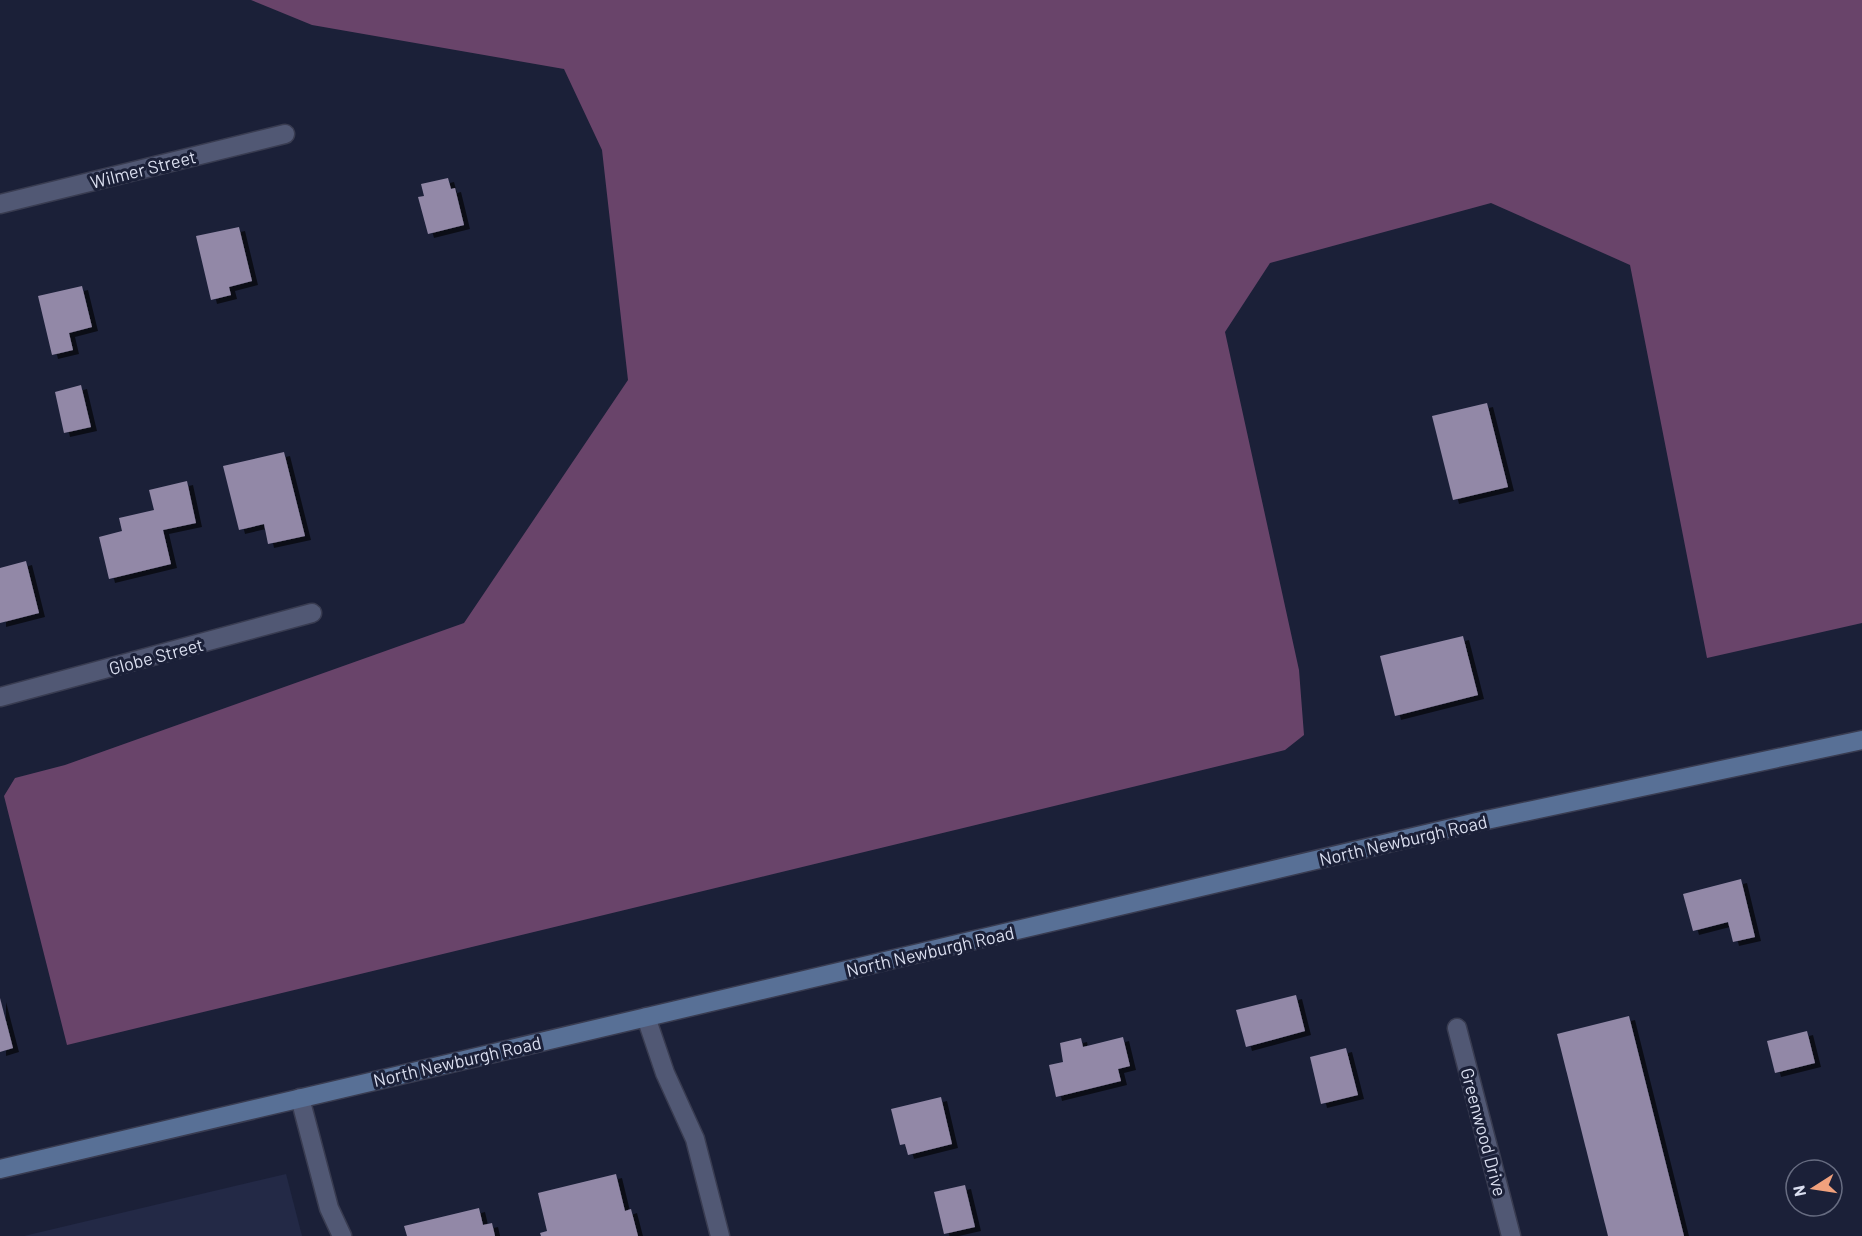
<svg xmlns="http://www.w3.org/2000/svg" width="1862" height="1236" font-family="Barlow,sans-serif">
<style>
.built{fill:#232946}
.forest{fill:#69446a}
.building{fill:#9288a7;filter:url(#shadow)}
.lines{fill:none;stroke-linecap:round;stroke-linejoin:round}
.lane-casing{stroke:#393c51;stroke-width:21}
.street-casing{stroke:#393c51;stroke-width:21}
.secondary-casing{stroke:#393c51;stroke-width:21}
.lane{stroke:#515874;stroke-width:18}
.street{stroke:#515874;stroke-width:18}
.secondary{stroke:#587096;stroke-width:18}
.labels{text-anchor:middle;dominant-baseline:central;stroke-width:6;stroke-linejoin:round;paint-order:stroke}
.street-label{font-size:18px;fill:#dadeef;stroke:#1b2038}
</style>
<defs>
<filter id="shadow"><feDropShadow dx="6" dy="4" stdDeviation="0" flood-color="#0009"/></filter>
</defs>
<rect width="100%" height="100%" fill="#1b2038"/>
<polygon class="built" points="286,1174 302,1236 24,1236"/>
<polygon class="forest" points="251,0 1862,0 1862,623 1707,658 1630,265 1491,203 1270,263 1225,332 1299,670 1304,735 1285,750 67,1045 4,796 15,778 65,765 464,623 628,380 602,150 564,69 312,25"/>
<g class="building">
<polygon points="448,178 451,189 455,188 464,225 428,234 418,197 424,196 421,184"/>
<polygon points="239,227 252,281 229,287 231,295 211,300 196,236"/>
<polygon points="82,286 92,327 69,333 73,350 52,355 38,296"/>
<polygon points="81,385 91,427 64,433 55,392"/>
<polygon points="1487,403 1508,487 1453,500 1432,416"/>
<polygon points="284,452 305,536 268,544 264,524 239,530 223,466"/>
<polygon points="187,481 196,523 163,530 171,564 109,579 99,537 122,531 119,518 154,510 149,490"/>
<polygon points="26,561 39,613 0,623 0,568"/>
<polygon points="1463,636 1478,695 1395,716 1380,656"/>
<polygon points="1741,879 1755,937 1733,942 1728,922 1693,931 1683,894"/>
<polygon points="1296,995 1305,1031 1246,1047 1236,1010"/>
<polygon points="0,998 13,1048 0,1052"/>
<polygon points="1629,1016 1684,1236 1608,1236 1557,1034"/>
<polygon points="1807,1031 1815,1063 1775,1073 1767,1041"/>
<polygon points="1123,1037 1130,1066 1118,1069 1121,1081 1056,1097 1049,1065 1063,1062 1060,1043 1081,1038 1083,1047"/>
<polygon points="1346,1048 1358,1095 1321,1104 1310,1057"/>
<polygon points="941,1097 952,1144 908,1155 905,1144 900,1145 891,1109"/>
<polygon points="616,1174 625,1211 631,1209 638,1236 541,1236 540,1233 547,1231 538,1193"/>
<polygon points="965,1185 975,1227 944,1234 934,1192"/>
<polygon points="479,1208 483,1225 492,1223 495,1236 407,1236 404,1226"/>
</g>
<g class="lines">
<g class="lane-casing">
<g id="lane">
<polyline points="646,1017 665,1073 695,1139 720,1236"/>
<polyline points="300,1098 329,1208 342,1236"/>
</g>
</g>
<g class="street-casing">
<g id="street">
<polyline points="0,204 285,134"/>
<polyline points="0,697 312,613"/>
<polyline points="1457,1028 1511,1236"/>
</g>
</g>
<g class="secondary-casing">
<polyline id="secondary" points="0,1169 1477,822 1862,740"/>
</g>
<use href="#lane" class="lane"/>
<use href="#street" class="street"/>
<use href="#secondary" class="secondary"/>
</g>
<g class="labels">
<g class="street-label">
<text transform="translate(143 169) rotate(-14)">Wilmer Street</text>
<text transform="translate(156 656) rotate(-15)">Globe Street</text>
<text transform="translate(1403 840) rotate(-13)">North Newburgh Road</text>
<text transform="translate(930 951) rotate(-13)">North Newburgh Road</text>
<text transform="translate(457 1061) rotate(-13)">North Newburgh Road</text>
<text transform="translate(1484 1132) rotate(75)">Greenwood Drive</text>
</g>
</g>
<g transform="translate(1814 1188) rotate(258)"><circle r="28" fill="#1b2038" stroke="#676c81" stroke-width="1.5"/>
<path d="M0-4.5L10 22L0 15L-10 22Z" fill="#f1a17d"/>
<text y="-9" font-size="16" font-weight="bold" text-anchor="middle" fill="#dadeef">N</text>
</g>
</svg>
